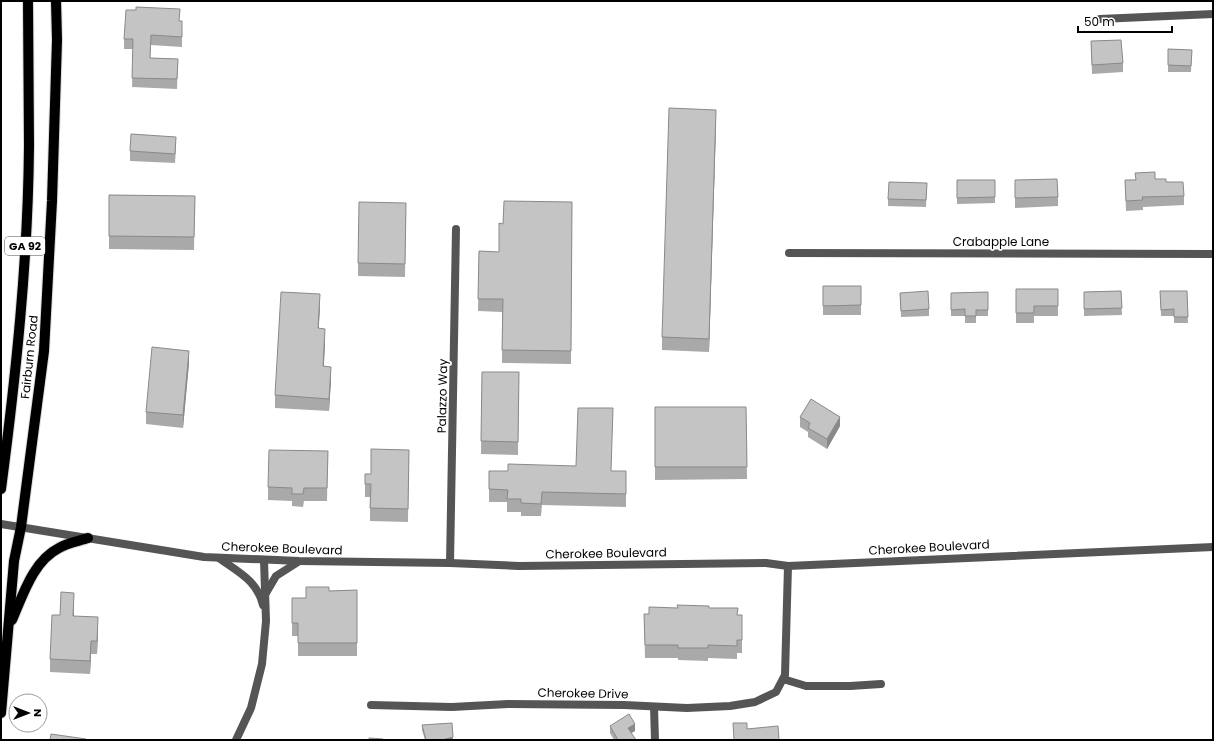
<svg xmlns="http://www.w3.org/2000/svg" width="1214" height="741" font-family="Poppins,sans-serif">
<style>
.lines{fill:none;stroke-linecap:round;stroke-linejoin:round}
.primary-casing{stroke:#dbdbdb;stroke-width:12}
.street{stroke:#555;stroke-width:8}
.primary{stroke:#000;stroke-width:10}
.wall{fill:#a9a9a9}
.shaded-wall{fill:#898989}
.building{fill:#c4c4c4;stroke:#898989}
.labels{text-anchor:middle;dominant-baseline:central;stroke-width:3.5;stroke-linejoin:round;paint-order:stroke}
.shield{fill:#fff;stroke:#4c4c4c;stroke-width:1}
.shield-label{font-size:11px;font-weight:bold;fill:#000}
.street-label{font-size:12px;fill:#000;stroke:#fff}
</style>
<rect width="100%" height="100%" fill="#fff"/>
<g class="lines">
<g class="primary-casing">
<g id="primary">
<path d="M1,489C16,375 28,261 29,146C29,98 28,49 28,1"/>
<path d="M12,620C23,595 33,561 59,548C67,543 79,541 88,538"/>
<polyline points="1,713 14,561 21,527 44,351 52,201 57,40 56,1"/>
</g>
</g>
<g class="street">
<polyline points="1100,19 1213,14"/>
<polyline points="789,253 1213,254"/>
<polyline points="1,524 204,557 299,561 450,563 519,566 766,563 788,566 1213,547"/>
<path d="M219,558C238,572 257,580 263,605"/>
<polyline points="450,563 456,229"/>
<polyline points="266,593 276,576 298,562"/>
<polyline points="783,679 806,686 850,686 881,684"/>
<polyline points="371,705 452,707 508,704 624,705 687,708 730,706 755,702 776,692 785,675 788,566"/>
<polyline points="654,707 655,740"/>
<polyline points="236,740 251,708 262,664 266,621 264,560"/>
</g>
<use href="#primary" class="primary"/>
</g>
<g class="wall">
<polygon points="180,21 182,31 182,47 151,45 150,58 178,59 177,89 132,87 133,49 124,49 124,39"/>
<polygon points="1091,41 1123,63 1123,72 1092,74"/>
<polygon points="1168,49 1192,50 1191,72 1168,72"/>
<polygon points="716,123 709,352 662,350 662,337"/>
<polygon points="176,146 175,163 130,161 130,151"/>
<polygon points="1155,179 1184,196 1184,205 1143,207 1143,210 1126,211 1125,180"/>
<polygon points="957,180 995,180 995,203 957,204"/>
<polygon points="1015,180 1058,197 1058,206 1015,208"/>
<polygon points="927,183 926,207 888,206 888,199"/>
<polygon points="109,195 195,196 194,250 109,249"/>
<polygon points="572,202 571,364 502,363 502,312 478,311 479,251 499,252 503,224"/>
<polygon points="406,203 405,277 358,276 358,263"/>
<rect x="823" y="286" width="38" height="29"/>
<polygon points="1016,289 1058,289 1058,316 1034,316 1034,323 1016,323"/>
<polygon points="1121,291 1122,315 1084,316 1084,292"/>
<polygon points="1160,291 1187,291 1188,323 1174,323 1174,316 1161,316"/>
<polygon points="988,292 988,316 976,316 976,323 965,323 965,316 951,316 951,293"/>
<polygon points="900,293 929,309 929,316 901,317"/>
<polygon points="320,307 318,328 325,341 324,366 331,379 329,411 275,408 275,395"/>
<polygon points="189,363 183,428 146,424 146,412"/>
<polygon points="482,372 519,372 518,455 481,454"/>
<polygon points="655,407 746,407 747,479 655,480"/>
<polygon points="800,417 840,426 827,449 808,437 808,432 800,427"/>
<polygon points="409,450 408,522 370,521 370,497 365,497 365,474 371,474"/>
<polygon points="328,451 327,501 304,501 303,507 292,506 292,501 268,500 268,487"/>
<polygon points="489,471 626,471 626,507 542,505 541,516 521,516 521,512 507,512 507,502 489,502"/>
<polygon points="357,590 357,656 298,656 298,636 292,636 292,598 306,598 329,591"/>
<polygon points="74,605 74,616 98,630 97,654 91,654 90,674 50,672 50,659 60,615"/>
<polygon points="709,608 738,615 742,615 742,653 737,653 737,659 708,658 708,661 678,660 678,658 645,658 644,614 649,614"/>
<polygon points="422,725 453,740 425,740 422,730"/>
<polygon points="610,726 635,731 631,733 636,740 614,740 610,733"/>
</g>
<g class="shaded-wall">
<polygon points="716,110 716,123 709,352 709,339"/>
<polygon points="320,294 320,307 318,341 318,328"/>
<polygon points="325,329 325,341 323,379 323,366"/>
<polygon points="189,351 189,363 183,428 183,415"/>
<polygon points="331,367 331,379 329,411 329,399"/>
<polygon points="840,417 840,426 827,449 827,439"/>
<polygon points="74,593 74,605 73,629 73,616"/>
<polygon points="98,617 98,630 97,654 97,641"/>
<polygon points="91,641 91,654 90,674 90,661"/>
<polygon points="635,724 635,731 628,735 628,728"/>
<polygon points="453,737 453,740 442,740"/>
</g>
<g class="building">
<polygon points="136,7 180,9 179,21 182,21 182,37 151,35 150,58 178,59 177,79 132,78 133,39 124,39 126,10 136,10"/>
<polygon points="1121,40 1123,63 1092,65 1091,41"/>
<polygon points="1168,49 1192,50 1191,66 1168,65"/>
<polygon points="669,108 716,110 709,339 662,337"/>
<polygon points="131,134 176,137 175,154 130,151"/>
<polygon points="1155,172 1155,179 1166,179 1166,182 1183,182 1184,196 1142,197 1143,200 1126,201 1125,180 1136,180 1135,173"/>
<polygon points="1057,179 1058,197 1015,198 1015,180"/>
<polygon points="957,180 995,180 995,197 957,198"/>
<polygon points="889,182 927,183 926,200 888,199"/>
<polygon points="109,195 195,196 194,237 109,236"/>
<polygon points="504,201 572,202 571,351 502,350 503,299 478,299 479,251 499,252 499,223 503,224"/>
<polygon points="359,202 406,203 405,264 358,263"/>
<polygon points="823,286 861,286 861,305 823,306"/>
<polygon points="1016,289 1058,289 1058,306 1034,306 1034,313 1016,313"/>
<polygon points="928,291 929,309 901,311 900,293"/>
<polygon points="1121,291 1122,308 1084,309 1084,292"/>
<polygon points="1160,291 1187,291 1188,317 1174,317 1174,309 1161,310"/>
<polygon points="281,292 320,294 318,328 325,329 323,366 331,367 329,399 275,395"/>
<polygon points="988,292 988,310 976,310 976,316 965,316 965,309 951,310 951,293"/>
<polygon points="152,347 189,351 183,415 146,412"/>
<polygon points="482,372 519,372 518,442 481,441"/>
<polygon points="811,399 840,417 827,439 808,428 810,423 800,417"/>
<polygon points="655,407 746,407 747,467 655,467"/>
<polygon points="578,408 613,408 611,471 626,471 626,494 542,492 541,504 521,503 521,499 507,499 508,490 489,489 489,471 508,471 508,464 576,466"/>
<polygon points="371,449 409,450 408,509 370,508 371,484 365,484 365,474 371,474"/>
<polygon points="269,450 328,451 327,488 304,488 303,494 292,494 292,488 268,487"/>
<polygon points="306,587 329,587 329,591 357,590 357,643 298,643 298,623 292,623 292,598 306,598"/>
<polygon points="61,592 74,593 73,616 98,617 97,641 91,641 90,661 50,659 52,615 60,615"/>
<polygon points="677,605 709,606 709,608 738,608 737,615 742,615 742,640 737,640 737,646 708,645 708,648 678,648 678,645 645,645 644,614 649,614 649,607 678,608"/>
<polygon points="629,714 635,724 628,728 636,740 618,740 610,726"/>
<polygon points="452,723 453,737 442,740 426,740 422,725"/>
<polygon points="733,723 747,723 747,729 778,726 779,740 734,740"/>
<polygon points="51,734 86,739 86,740 50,740"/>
<polygon points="369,738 383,739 383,740 369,740"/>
</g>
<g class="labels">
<rect class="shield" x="5" y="237" width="40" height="18" rx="3"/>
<g class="shield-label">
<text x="25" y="246">GA 92</text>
</g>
<g class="street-label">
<text x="1001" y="241">Crabapple Lane</text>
<text transform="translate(29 357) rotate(-84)">Fairburn Road</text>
<text transform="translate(442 396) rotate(-89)">Palazzo Way</text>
<text transform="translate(929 547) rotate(-3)">Cherokee Boulevard</text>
<text transform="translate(282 548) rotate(2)">Cherokee Boulevard</text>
<text transform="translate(606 553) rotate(-1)">Cherokee Boulevard</text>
<text transform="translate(583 693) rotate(1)">Cherokee Drive</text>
</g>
</g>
<rect width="1214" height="741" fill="none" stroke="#000000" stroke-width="4"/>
<g transform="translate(28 713) rotate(90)"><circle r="19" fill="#ffffff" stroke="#999999"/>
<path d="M0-3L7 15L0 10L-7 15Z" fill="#000000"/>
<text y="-6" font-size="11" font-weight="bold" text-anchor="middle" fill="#000000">N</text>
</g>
<path d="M1078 26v6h94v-6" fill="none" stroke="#000000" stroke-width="2"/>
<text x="1084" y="26" font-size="12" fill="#000000" stroke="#ffffff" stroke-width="3" paint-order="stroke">50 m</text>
</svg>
